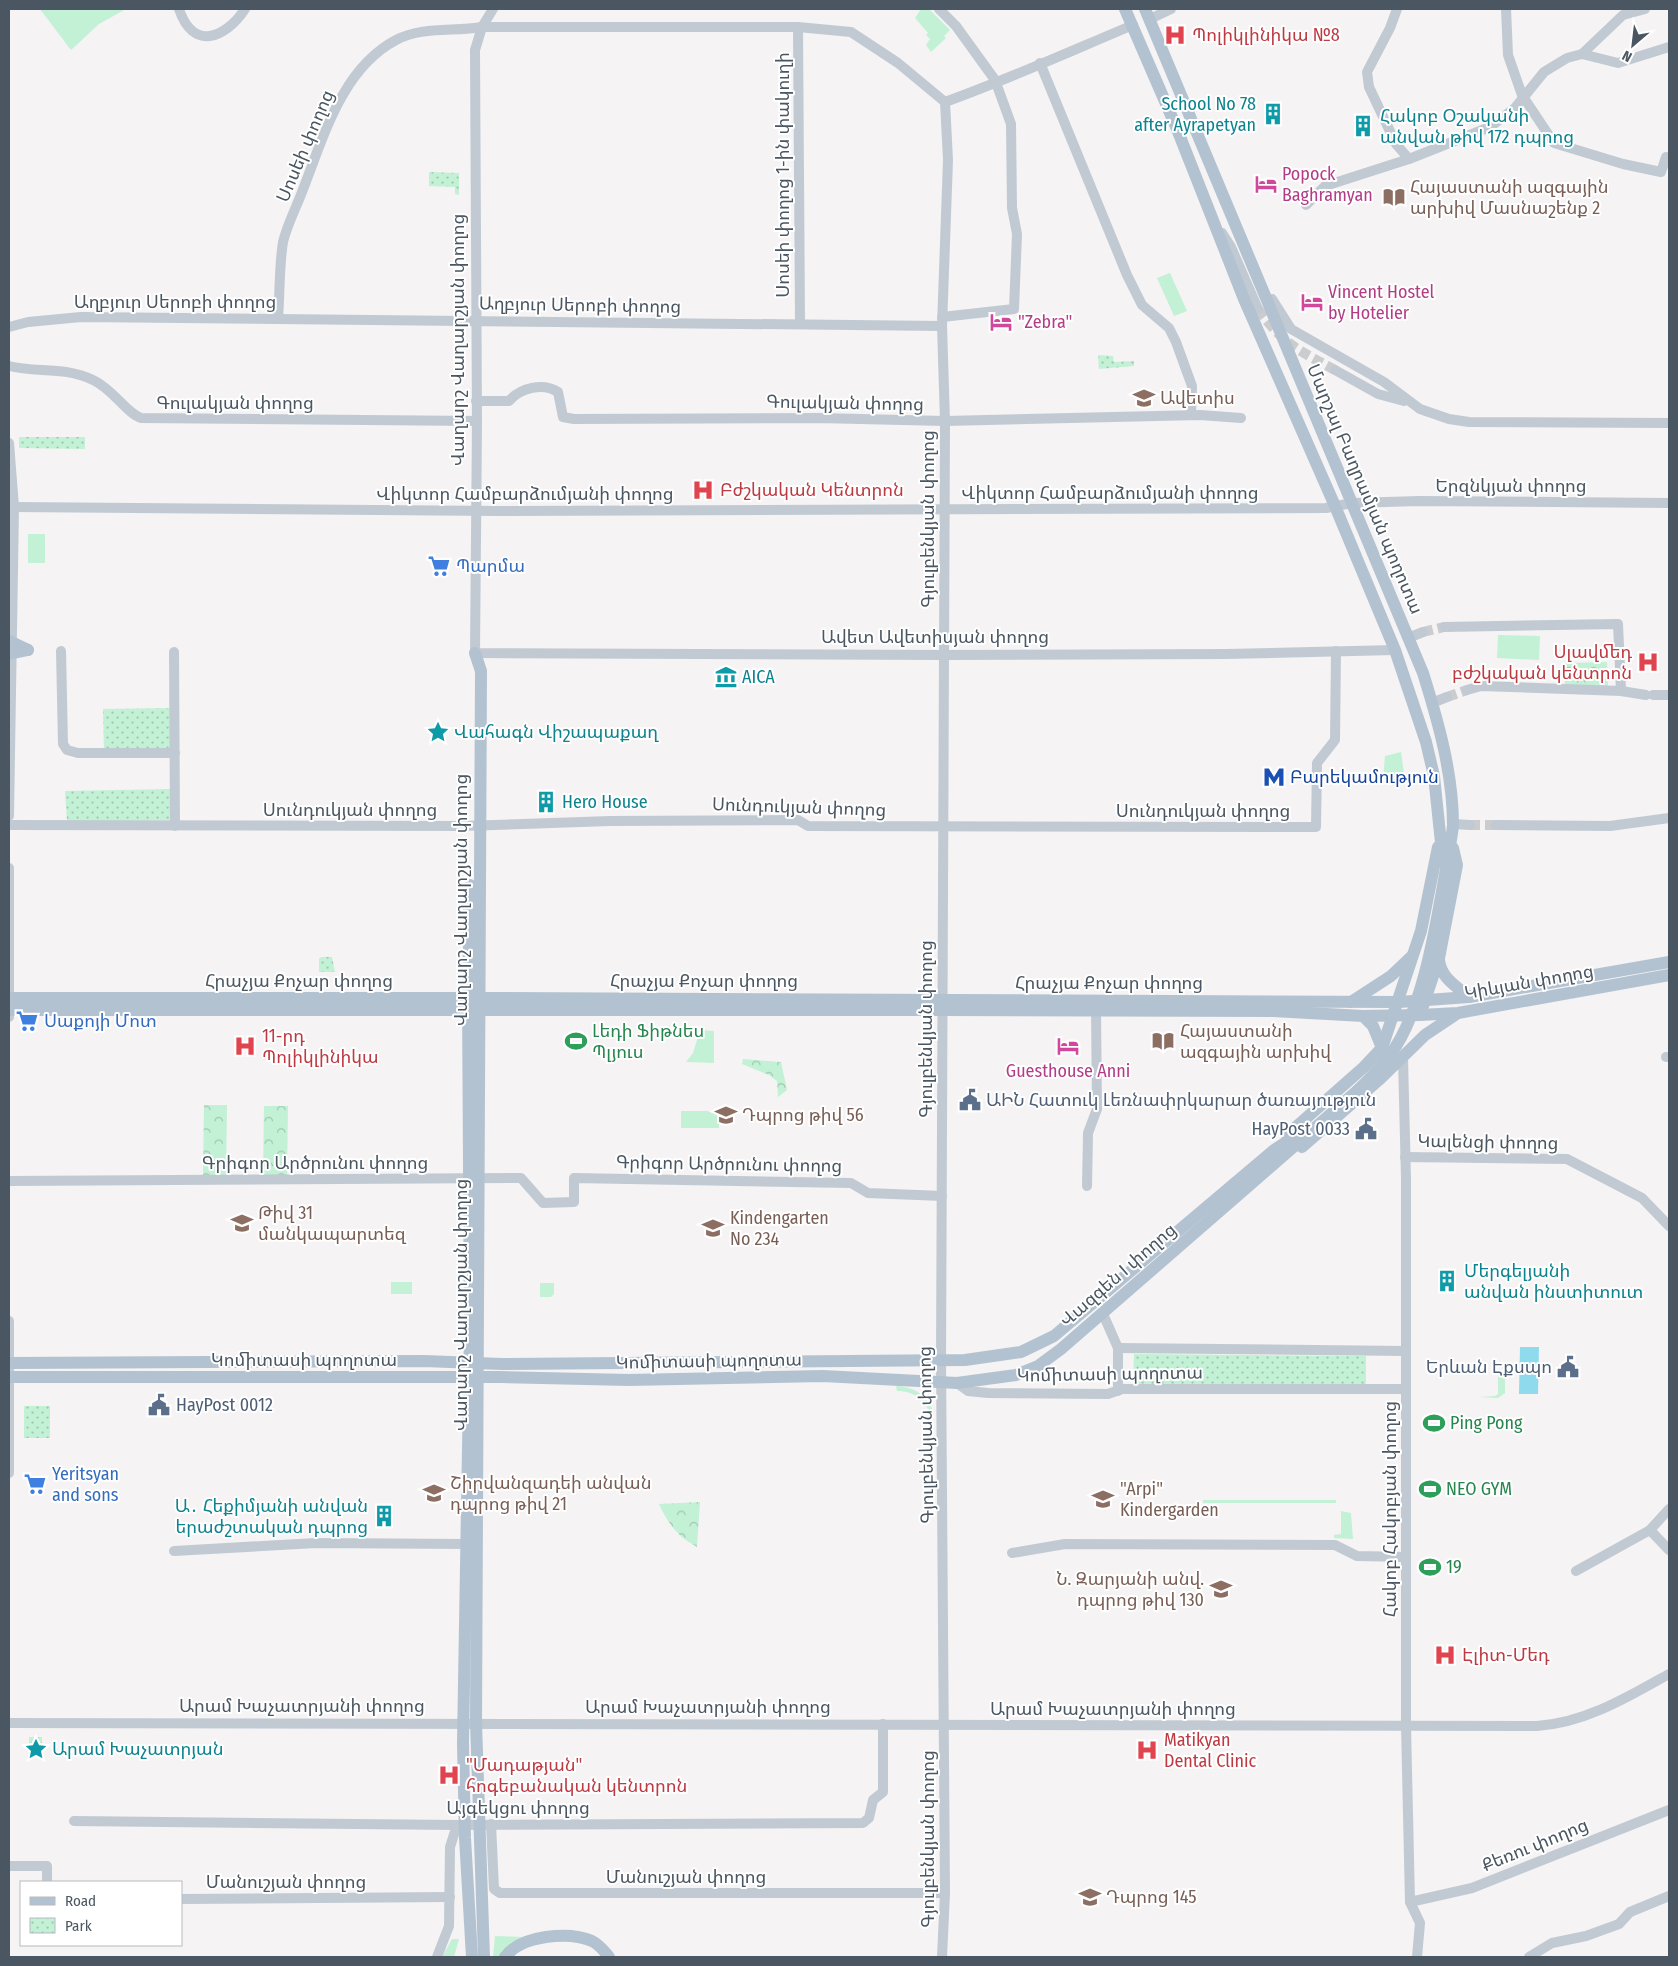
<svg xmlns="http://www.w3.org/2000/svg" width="1678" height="1966" font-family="'Fira Sans Condensed','Noto Sans Armenian',sans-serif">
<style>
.grass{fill:#c3f1d5}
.forest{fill:url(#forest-crowns)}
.park{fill:url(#park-dots)}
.water{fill:#90daee}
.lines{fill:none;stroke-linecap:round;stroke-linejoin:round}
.minor-tunnel{stroke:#caccce;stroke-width:10;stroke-dasharray:10 5;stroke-linecap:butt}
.minor{stroke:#c1cad2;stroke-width:10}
.major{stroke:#b3c2d1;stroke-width:12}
.major-bridge{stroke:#b3c2d1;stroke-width:12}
.labels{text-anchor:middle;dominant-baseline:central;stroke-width:4;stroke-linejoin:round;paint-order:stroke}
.health-label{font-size:18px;fill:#be3a42;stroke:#fff;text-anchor:start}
.culture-label{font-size:18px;fill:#0d838f;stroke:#fff;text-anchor:start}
.street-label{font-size:18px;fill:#4a5661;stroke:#fff}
.hotel-label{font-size:18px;fill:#b23c85;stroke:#fff;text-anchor:start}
.education-label{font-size:18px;fill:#785e54;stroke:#fff;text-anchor:start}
.shop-label{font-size:18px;fill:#366cbe;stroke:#fff;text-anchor:start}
.transit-label{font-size:18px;fill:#164399;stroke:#fff;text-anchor:start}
.leisure-label{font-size:18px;fill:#27864d;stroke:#fff;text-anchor:start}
.service-label{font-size:18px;fill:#4e5e75;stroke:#fff;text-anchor:start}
</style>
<defs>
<pattern id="forest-crowns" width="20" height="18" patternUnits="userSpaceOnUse" patternTransform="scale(1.25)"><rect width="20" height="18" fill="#c3f1d5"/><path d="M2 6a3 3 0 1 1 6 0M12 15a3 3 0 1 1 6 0" fill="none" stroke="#a0c6b0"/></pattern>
<pattern id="park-dots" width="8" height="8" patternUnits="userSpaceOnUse" patternTransform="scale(1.25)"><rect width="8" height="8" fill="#c3f1d5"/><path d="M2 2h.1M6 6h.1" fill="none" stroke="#a0c6b0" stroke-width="1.8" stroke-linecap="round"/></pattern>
</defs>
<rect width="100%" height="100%" fill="#f5f3f3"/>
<g class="grass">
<polygon points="40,9 126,9 99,24 71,50"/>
<polygon points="921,9 929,9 950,30 944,36 946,38 931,52 926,45 930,39 926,35 928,33 915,18"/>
<polygon points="1170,273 1187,311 1174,316 1157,278"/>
<rect x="28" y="534" width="17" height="29"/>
<polygon points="1498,635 1540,636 1539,660 1497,658"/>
<polygon points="1401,752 1405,780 1383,780 1385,756"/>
<polygon points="700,1030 714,1031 714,1063 686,1062 693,1053"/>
<rect x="681" y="1111" width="38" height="17"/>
<rect x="391" y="1282" width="21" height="12"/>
<polygon points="540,1283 554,1283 554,1294 551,1297 540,1297"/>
<polygon points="1498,1374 1505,1374 1505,1393 1498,1398 1479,1397 1495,1396 1498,1394"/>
<path d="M896,1386C915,1387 929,1396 934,1414L930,1415C926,1399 913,1391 897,1391Z"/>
<rect x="1203" y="1500" width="133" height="3"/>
<polygon points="1341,1511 1351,1513 1353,1539 1334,1538 1334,1535 1341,1534"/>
<polygon points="495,1936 526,1937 501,1957 493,1957"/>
<polygon points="452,1939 459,1939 454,1957 442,1957"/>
</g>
<g class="forest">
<polygon points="1607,662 1608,686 1565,688 1564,663"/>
<polygon points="743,1059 781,1062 787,1090 778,1097 777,1081 769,1075 742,1064"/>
<polygon points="204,1105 227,1105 226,1176 203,1175"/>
<polygon points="264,1106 288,1106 287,1177 263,1176"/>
<path d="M700,1502L697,1547C678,1537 668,1524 659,1504Z"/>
</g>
<g class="park">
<polygon points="429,172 459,173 459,195 455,194 455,187 429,186"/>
<polygon points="1098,355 1113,356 1114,362 1134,361 1134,366 1099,369"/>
<polygon points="19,437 85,437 85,449 19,448"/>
<polygon points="171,708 172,751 104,751 103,709"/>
<polygon points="170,789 170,820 67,822 65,791"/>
<polygon points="321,957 332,957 335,972 319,972 319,959"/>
<polygon points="1134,1354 1366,1356 1366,1385 1133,1384"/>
<rect x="24" y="1406" width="26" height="32"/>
<polygon points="29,1737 42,1737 42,1755 29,1754"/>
</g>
<polygon class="water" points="1520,1347 1539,1347 1538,1394 1519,1394"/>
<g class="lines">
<g class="minor-tunnel">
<path d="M1258,309C1283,344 1298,350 1335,370"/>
<polyline points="1423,632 1444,627"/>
<polyline points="1447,697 1467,690"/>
<polyline points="1470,825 1496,825"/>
</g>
<g class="minor">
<path d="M179,9C193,51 225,39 245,9"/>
<polyline points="493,9 482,27 475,50 477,421 475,653 944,655 1226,654 1395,650"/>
<polyline points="939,9 956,26 995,80 1011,124 1012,208 1017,234 1014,309 942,317"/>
<polyline points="1397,9 1390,28 1367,72 1369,87 1396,144 1409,159"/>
<polyline points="1506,9 1508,55 1522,95 1554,143 1623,164 1661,172 1666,157"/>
<polyline points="1150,19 1171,9"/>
<polyline points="798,27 800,323"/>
<polyline points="1582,54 1623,15 1645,9"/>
<polyline points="1040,63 1127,275 1142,305 1169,328 1176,342 1192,386 1191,415"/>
<path d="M945,102C1009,79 1071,51 1133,25"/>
<polyline points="1306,205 1325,186 1409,159 1490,127 1515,108 1544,72 1567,58 1582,54 1618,63 1669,47"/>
<polyline points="1222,233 1231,247 1258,309"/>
<polyline points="1272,299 1291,329 1384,382 1420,409 1449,419 1469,422 1669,423"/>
<path d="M278,318C280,293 279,267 283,242C287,225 296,208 302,192C323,139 341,69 396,40C423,26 453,32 482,27H798L851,32L898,63L945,102"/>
<path d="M9,327L28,322L81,317C368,318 655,321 942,326"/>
<path d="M9,366C37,373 64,366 93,380C113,389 126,413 141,418L477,421"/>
<polyline points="1335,370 1378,394 1404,401"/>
<path d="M476,401H509C520,388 543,382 558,392L563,417L574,419L818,418L945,421L1200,415L1241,418"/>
<polyline points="9,443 14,507 9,816"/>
<polyline points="14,507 498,511 1326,508 1352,503 1420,501 1669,503"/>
<polyline points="1444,627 1618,624 1621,691 1481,686 1467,690"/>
<polyline points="1408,638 1423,632"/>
<polyline points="61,651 63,744 67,750 78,753 175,753"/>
<polyline points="174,652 175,826"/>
<polyline points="1621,691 1646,695"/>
<polyline points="1653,695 1669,695"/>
<polyline points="1432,703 1447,697"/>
<polyline points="1453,824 1470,825"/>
<polyline points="9,825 463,826 610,821 798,820 808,826 1316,827 1317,763 1335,740 1336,651"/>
<polyline points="1496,825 1610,826 1669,818"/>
<polyline points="9,868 9,1017"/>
<polyline points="1666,1057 1669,1057"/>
<polyline points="1403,1058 1406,1179 1406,1726 1410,1902 1420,1923 1417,1957"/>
<polyline points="1405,1157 1567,1159 1642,1198 1669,1226"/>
<polyline points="9,1181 521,1178 543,1203 574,1202 574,1178 851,1183 868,1193 942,1196"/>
<polyline points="1087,1186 1088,1133 1097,1109 1096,1011"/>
<polyline points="1103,1314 1118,1348 1118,1391"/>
<polyline points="9,1321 9,1473"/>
<polyline points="1118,1348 1405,1351"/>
<polyline points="957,1383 968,1391 988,1393 1108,1394 1122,1389 1406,1389"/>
<polyline points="1650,1530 1669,1550"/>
<polyline points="174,1551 316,1543 466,1544"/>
<polyline points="1012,1553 1065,1544 1335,1545 1357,1556 1406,1557"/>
<polyline points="1576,1571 1650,1530 1669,1509"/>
<path d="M9,1723L1537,1726C1585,1723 1628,1697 1669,1674"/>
<polyline points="74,1821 457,1825 863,1823 869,1818 873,1800 883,1792 883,1724"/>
<polyline points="491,1824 494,1889 500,1893 945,1893"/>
<polyline points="9,1866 47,1866 47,1882"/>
<polyline points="181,1899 450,1897"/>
<polyline points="1410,1902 1472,1888 1669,1810"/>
<polyline points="437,1957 449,1926 450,1847 457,1825"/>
<polyline points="942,1957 945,1893 941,1361 945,421 942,326 948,160 945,102"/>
<polyline points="1529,1957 1552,1943 1586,1936 1619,1924 1630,1912 1669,1896"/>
</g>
<g class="major">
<polyline points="1125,9 1177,129 1244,299 1335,506 1395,650 1426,742 1434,776 1443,862"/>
<path d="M1145,9L1423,673C1438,721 1453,773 1453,825C1452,837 1449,850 1447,863"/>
<polyline points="9,641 28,650"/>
<polyline points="475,653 481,671 476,1723 484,1957"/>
<polyline points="9,654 28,650"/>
<polyline points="470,885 468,998 470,1331 463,1743 465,1838 472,1957"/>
<path d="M1439,960C1441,978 1456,986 1469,997"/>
<polyline points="9,998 494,998 1399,1002 1469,997 1669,962"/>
<polyline points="1351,1002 1391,976 1412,956"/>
<polyline points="1423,1006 1439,958 1457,865 1453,848"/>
<polyline points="9,1010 942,1010 1273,1011 1363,1016 1420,1015 1458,1013 1669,975"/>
<polyline points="1363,1016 1373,1026 1382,1048"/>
<polyline points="1287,1135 1364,1067 1382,1048 1421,931 1438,847"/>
<polyline points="1302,1147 1381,1078 1425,1035 1455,1015"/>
<polyline points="9,1363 424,1361 502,1364 965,1360 1021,1352 1054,1336 1274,1150 1302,1132"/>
<polyline points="9,1377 502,1377 629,1380 823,1376 957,1383 1016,1375 1038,1366 1061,1349 1306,1136"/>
<path d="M505,1957C521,1935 569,1931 592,1941C600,1945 604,1951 609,1957"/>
</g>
<path class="major-bridge" d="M1306,1136C1333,1111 1369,1084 1390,1055C1424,1010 1437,918 1447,863"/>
</g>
<defs>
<g id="hospital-bare" transform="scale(1.725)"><path d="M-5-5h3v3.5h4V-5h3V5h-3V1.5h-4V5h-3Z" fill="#e0444e" stroke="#fff" stroke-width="2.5" paint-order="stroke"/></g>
<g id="building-bare" transform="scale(1.725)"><path d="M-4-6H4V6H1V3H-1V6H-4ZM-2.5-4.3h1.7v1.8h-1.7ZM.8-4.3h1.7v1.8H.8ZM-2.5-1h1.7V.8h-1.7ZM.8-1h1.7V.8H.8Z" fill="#0f9aa8" stroke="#fff" stroke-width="2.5" paint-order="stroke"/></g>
<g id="hotel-bare" transform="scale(1.725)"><path d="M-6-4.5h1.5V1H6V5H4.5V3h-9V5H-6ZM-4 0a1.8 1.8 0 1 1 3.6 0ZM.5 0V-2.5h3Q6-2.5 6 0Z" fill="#d1479c" stroke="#fff" stroke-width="2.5" paint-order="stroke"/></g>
<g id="library-bare" transform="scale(1.725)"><path d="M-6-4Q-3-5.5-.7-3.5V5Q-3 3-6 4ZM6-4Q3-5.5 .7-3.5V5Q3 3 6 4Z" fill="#8d6e63" stroke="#fff" stroke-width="2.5" paint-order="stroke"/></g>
<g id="school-bare" transform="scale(1.725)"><path d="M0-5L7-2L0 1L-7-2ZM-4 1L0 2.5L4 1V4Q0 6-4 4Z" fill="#8d6e63" stroke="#fff" stroke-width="2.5" paint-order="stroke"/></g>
<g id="supermarket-bare" transform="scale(1.725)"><path d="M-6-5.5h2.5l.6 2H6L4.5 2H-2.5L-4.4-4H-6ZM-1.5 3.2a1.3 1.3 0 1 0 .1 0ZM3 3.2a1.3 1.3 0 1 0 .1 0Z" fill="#3f7fe0" stroke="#fff" stroke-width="2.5" paint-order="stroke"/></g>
<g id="museum-bare" transform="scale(1.725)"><path d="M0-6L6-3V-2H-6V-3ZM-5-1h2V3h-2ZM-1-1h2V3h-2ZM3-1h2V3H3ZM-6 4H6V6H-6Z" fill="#0f9aa8" stroke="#fff" stroke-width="2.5" paint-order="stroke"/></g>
<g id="sight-bare" transform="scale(1.725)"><path d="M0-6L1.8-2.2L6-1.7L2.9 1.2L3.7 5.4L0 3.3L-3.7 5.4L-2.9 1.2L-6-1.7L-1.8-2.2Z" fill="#0f9aa8" stroke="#fff" stroke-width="2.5" paint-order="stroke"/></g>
<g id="metro-bare" transform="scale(1.725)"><path d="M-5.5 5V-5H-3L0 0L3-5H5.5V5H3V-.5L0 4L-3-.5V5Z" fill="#1a4fb4" stroke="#fff" stroke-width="2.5" paint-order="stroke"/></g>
<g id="stadium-bare" transform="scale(1.725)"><path d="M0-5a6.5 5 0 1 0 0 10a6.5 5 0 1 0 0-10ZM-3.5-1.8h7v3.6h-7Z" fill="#2e9e5b" stroke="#fff" stroke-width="2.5" paint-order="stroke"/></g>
<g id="civic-bare" transform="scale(1.725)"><path d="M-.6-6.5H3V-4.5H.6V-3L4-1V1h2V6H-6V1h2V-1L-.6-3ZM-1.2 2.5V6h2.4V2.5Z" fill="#5c6f8a" stroke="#fff" stroke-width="2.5" paint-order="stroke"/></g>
</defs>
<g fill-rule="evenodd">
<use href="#hospital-bare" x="1175" y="35"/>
<use href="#building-bare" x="1273" y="114"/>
<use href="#building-bare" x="1363" y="126"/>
<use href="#hotel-bare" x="1266" y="184"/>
<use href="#library-bare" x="1394" y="197"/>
<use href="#hotel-bare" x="1312" y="302"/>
<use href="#hotel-bare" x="1001" y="322"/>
<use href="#school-bare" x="1144" y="398"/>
<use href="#hospital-bare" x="703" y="490"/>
<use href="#supermarket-bare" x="439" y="566"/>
<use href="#hospital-bare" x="1648" y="662"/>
<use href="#museum-bare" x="726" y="677"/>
<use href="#sight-bare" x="438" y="732"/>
<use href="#metro-bare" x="1274" y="777"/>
<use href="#building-bare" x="546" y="802"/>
<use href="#supermarket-bare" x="27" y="1021"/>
<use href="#stadium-bare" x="576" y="1041"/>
<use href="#library-bare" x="1163" y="1041"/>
<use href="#hospital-bare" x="245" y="1046"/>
<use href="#hotel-bare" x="1068" y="1046"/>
<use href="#civic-bare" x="970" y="1100"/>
<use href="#school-bare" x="726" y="1115"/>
<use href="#civic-bare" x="1366" y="1129"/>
<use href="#school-bare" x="242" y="1223"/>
<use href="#school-bare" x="713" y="1228"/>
<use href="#building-bare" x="1447" y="1281"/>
<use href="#civic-bare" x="1568" y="1367"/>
<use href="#civic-bare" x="159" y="1405"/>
<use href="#stadium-bare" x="1434" y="1423"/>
<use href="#supermarket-bare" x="35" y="1484"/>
<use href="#stadium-bare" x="1430" y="1489"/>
<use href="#school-bare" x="434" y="1493"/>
<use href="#school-bare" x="1103" y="1499"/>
<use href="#building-bare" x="384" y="1516"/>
<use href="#stadium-bare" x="1430" y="1567"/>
<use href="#school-bare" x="1221" y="1589"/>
<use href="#hospital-bare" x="1445" y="1655"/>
<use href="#sight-bare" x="36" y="1749"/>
<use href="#hospital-bare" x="1147" y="1750"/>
<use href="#hospital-bare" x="449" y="1775"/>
<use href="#school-bare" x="1090" y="1897"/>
</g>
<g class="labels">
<g class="health-label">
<text x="1192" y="35">Պոլիկլինիկա №8</text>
<text x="720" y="490">Բժշկական Կենտրոն</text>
<text x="1632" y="652" text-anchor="end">Սլավմեդ<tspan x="1632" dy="21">բժշկական կենտրոն</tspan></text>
<text x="262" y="1036">11-րդ<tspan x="262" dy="21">Պոլիկլինիկա</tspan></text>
<text x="1462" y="1655">Էլիտ-Մեդ</text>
<text x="1164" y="1740">Matikyan<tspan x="1164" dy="21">Dental Clinic</tspan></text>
<text x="466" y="1765">"Մադաթյան"<tspan x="466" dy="21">հոգեբանական կենտրոն</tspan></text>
</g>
<g class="culture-label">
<text x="1256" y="104" text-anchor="end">School No 78<tspan x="1256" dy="21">after Ayrapetyan</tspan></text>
<text x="1380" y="116">Հակոբ Օշականի<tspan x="1380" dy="21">անվան թիվ 172 դպրոց</tspan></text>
<text x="742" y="677">AICA</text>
<text x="454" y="732">Վահագն Վիշապաքաղ</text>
<text x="562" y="802">Hero House</text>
<text x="1464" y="1271">Մերգելյանի<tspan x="1464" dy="21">անվան ինստիտուտ</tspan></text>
<text x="368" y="1506" text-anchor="end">Ա․ Հեքիմյանի անվան<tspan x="368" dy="21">երաժշտական դպրոց</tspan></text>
<text x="52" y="1749">Արամ Խաչատրյան</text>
</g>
<g class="street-label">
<text transform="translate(305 146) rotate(-67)">Սոսեի փողոց</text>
<text transform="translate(783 175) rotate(-90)">Սոսեի փողոց 1-ին փակուղի</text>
<text x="175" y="302">Աղբյուր Սերոբի փողոց</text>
<text transform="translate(580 305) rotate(1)">Աղբյուր Սերոբի փողոց</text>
<text transform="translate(458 340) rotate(-90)">Վաղարշ Վաղարշյան փողոց</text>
<text x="235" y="403">Գուլակյան փողոց</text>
<text transform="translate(845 403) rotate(1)">Գուլակյան փողոց</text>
<text x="1511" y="486">Երզնկյան փողոց</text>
<text transform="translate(1365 489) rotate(67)">Մարշալ Բաղրամյան պողոտա</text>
<text x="1110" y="493">Վիկտոր Համբարձումյանի փողոց</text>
<text x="525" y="494">Վիկտոր Համբարձումյանի փողոց</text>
<text transform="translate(928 519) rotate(-90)">Գյուլբենկյան փողոց</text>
<text x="935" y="637">Ավետ Ավետիսյան փողոց</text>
<text transform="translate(799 807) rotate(2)">Սունդուկյան փողոց</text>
<text x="350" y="810">Սունդուկյան փողոց</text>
<text x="1203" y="811">Սունդուկյան փողոց</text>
<text transform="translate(461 900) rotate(-90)">Վաղարշ Վաղարշյան փողոց</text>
<text x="299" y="981">Հրաչյա Քոչար փողոց</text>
<text x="704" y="981">Հրաչյա Քոչար փողոց</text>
<text transform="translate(1529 982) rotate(-10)">Կիևյան փողոց</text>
<text x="1109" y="983">Հրաչյա Քոչար փողոց</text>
<text transform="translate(926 1029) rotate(-90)">Գյուլբենկյան փողոց</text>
<text transform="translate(1488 1142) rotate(1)">Կալենցի փողոց</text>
<text x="315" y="1163">Գրիգոր Արծրունու փողոց</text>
<text transform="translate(729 1164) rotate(1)">Գրիգոր Արծրունու փողոց</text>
<text transform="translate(1118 1275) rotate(-41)">Վազգեն I փողոց</text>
<text transform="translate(461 1305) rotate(-90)">Վաղարշ Վաղարշյան փողոց</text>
<text x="304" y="1360">Կոմիտասի պողոտա</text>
<text transform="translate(709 1361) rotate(-1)">Կոմիտասի պողոտա</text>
<text transform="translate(1110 1374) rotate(-1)">Կոմիտասի պողոտա</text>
<text transform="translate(926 1435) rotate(-91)">Գյուլբենկյան փողոց</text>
<text transform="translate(1390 1509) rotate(-90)">Հակոբ Հակոբյան փողոց</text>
<text x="302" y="1706">Արամ Խաչատրյանի փողոց</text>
<text x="708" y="1707">Արամ Խաչատրյանի փողոց</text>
<text x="1113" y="1709">Արամ Խաչատրյանի փողոց</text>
<text x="518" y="1808">Այգեկցու փողոց</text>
<text transform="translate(928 1839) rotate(-90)">Գյուլբենկյան փողոց</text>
<text transform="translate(1535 1845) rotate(-22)">Քեռու փողոց</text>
<text x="686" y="1877">Մանուշյան փողոց</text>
<text x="286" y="1882">Մանուշյան փողոց</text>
</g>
<g class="hotel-label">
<text x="1282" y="174">Popock<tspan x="1282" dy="21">Baghramyan</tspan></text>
<text x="1328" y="292">Vincent Hostel<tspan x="1328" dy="21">by Hotelier</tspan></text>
<text x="1018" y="322">"Zebra"</text>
<text x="1068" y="1071" text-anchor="middle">Guesthouse Anni</text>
</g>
<g class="education-label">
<text x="1410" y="187">Հայաստանի ազգային<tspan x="1410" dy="21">արխիվ Մասնաշենք 2</tspan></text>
<text x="1160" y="398">Ավետիս</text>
<text x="1180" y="1031">Հայաստանի<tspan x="1180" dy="21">ազգային արխիվ</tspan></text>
<text x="742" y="1115">Դպրոց թիվ 56</text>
<text x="258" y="1213">Թիվ 31<tspan x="258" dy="21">մանկապարտեզ</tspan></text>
<text x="730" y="1218">Kindengarten<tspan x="730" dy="21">No 234</tspan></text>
<text x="450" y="1483">Շիրվանզադեի անվան<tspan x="450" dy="21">դպրոց թիվ 21</tspan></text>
<text x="1120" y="1489">"Arpi"<tspan x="1120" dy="21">Kindergarden</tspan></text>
<text x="1204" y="1579" text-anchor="end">Ն. Զարյանի անվ.<tspan x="1204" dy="21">դպրոց թիվ 130</tspan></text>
<text x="1106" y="1897">Դպրոց 145</text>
</g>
<g class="shop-label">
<text x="456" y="566">Պարմա</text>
<text x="44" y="1021">Սաքոյի Մոտ</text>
<text x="52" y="1474">Yeritsyan<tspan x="52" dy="21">and sons</tspan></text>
</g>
<g class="transit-label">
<text x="1290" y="777">Բարեկամություն</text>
</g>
<g class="leisure-label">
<text x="592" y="1031">Լեդի Ֆիթնես<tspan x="592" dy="21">Պլյուս</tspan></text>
<text x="1450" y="1423">Ping Pong</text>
<text x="1446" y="1489">NEO GYM</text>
<text x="1446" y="1567">19</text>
</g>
<g class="service-label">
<text x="986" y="1100">ԱԻՆ Հատուկ Լեռնափրկարար ծառայություն</text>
<text x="1350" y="1129" text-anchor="end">HayPost 0033</text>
<text x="1552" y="1367" text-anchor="end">Երևան Էքսպո</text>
<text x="176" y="1405">HayPost 0012</text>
</g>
</g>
<rect width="1678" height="1966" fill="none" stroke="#4a5661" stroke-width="20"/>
<rect x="20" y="1881" width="162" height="65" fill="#ffffff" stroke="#b7bbc0"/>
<rect x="30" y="1897" width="25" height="8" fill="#b3c2d1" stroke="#b7bbc0"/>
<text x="65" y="1906" font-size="15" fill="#4a5661">Road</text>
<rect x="30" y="1918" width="25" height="15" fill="url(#park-dots)" stroke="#b7bbc0"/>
<text x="65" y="1931" font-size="15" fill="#4a5661">Park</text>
<g transform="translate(1633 45) rotate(208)" stroke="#ffffff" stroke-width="4" paint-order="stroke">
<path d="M0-4L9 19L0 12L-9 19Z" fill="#4a5661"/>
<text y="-8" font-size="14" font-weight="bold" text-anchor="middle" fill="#4a5661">N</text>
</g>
</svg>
